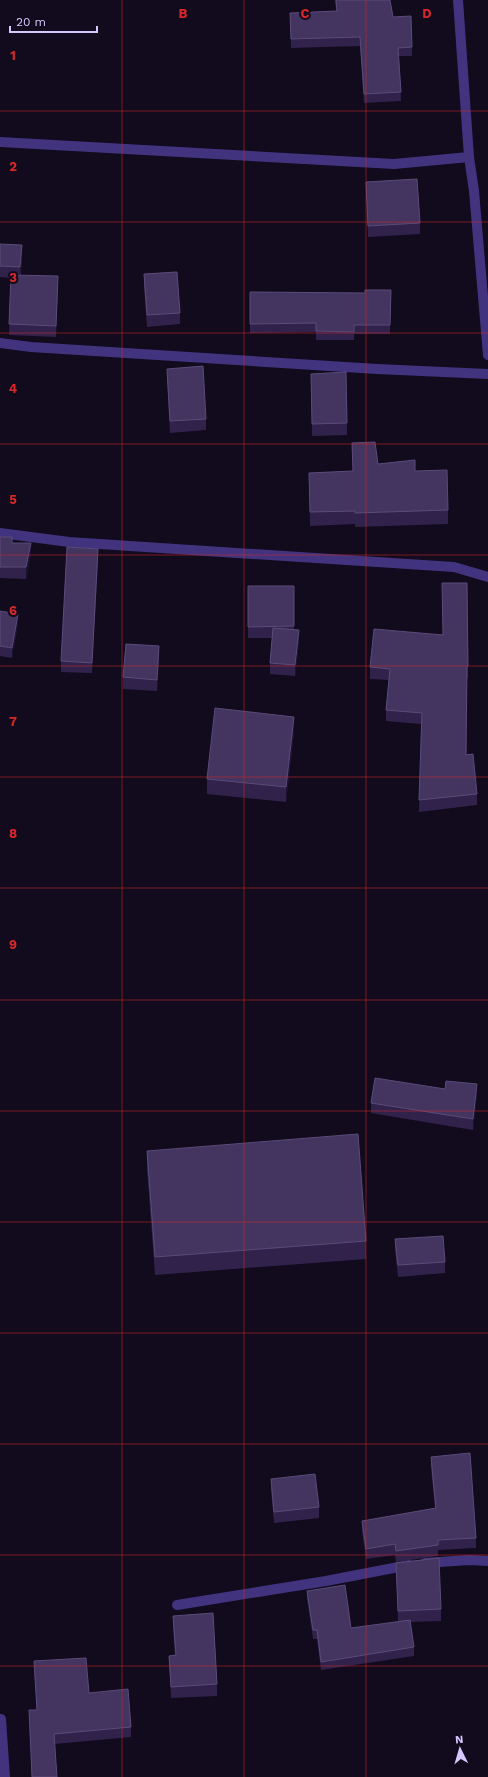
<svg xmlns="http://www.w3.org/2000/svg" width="488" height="1777" font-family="'Work Sans',sans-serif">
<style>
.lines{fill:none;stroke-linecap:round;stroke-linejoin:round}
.service{stroke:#42337f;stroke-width:10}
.minor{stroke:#42337f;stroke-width:10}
.wall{fill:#31224c}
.shaded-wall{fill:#1d1231}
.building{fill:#433460;stroke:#5a4b79}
.grid{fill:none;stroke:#d62828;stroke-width:1;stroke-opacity:0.55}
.grid-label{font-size:13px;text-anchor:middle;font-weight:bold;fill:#d62828;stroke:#110b1d;stroke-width:4;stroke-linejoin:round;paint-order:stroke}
</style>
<rect width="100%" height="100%" fill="#110b1d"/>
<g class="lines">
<g class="service">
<polyline points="425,1563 469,1560 488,1561"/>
<polyline points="177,1605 326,1581 409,1565"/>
</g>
<g class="minor">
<polyline points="458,0 469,157 474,191 488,355"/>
<polyline points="0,142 394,164 469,157"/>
<polyline points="0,343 31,347 377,369 488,374"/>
<polyline points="0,533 69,542 454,567 488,577"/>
<polyline points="1,1719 5,1777"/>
</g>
</g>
<g class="wall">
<polygon points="335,0 390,0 393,17 412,47 412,56 399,56 401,101 364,103 360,46 291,48 290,13 336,11"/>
<polygon points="366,182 420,223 420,234 368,237"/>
<polygon points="0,244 22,256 21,275 58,288 56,337 9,335 11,278 0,277"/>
<polygon points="144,274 180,313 180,324 147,327 144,286"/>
<polygon points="391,290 390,334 354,334 354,340 316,340 316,332 250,333 250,292 365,293"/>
<polygon points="167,369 206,419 206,430 170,433 167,380"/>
<polygon points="311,374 347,423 347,435 312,436"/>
<polygon points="352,443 378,464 415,471 448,510 448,524 355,527 355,524 310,526 309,473 353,471"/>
<polygon points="0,537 31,554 26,579 0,578"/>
<polygon points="98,560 92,673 61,672 61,661"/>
<polygon points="467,583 468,678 467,678 466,755 477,794 477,805 419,812 421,724 386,721 386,710 389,680 370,679 370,667 443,635"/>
<polygon points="248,586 294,586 294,630 299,641 295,676 270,674 270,663 272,638 248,638"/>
<polygon points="0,611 18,624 12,658 0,656"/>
<polygon points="159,658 157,691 123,689 123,677"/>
<polygon points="294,732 286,802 207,794 207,779"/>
<polygon points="477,1094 473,1130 371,1113 371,1103"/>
<polygon points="147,1151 366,1241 366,1259 155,1275 147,1169"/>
<polygon points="395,1239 445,1262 445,1273 398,1277 395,1250"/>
<polygon points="431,1457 476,1538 476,1548 438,1550 438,1556 396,1562 395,1555 366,1559 362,1531 362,1521 435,1509 431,1468"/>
<polygon points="271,1479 319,1507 319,1518 274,1523 271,1490"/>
<polygon points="396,1563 441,1609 441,1621 410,1622 414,1647 414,1656 321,1670 317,1639 313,1639 307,1599 307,1591 351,1628 398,1622"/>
<polygon points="173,1616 217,1684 217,1696 171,1698 169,1656 175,1655 173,1627"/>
<polygon points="34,1661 89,1693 131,1727 131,1737 55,1744 57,1777 32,1777 29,1710 37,1710 34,1671"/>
</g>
<g class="shaded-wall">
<polygon points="22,245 22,256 20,278 20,267"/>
<polygon points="58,276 58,288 56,337 56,326"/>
<polygon points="31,543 31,554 26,579 26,567"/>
<polygon points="98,549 98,560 92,673 92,663"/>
<polygon points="18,614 18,624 12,658 12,648"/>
<polygon points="299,630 299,641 295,676 295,665"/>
<polygon points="159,646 159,658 157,691 157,680"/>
<polygon points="294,717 294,732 286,802 286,787"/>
<polygon points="477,1084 477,1094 473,1130 473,1119"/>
</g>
<g class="building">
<polygon points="336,0 390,0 393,17 411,16 412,47 398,48 401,92 364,94 360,37 291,39 290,13 337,11"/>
<polygon points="417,179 420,223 368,226 366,182"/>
<polygon points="0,244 22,245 20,267 0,266"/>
<polygon points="177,272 180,313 147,315 144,274"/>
<polygon points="11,275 58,276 56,326 9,324"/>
<polygon points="365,290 391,290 390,325 354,325 354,332 316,331 316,323 250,324 250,292 365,293"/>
<polygon points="203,366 206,419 170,421 167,369"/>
<polygon points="346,372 347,423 312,424 311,374"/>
<polygon points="375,442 378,464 415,460 415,471 447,470 448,510 355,513 355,511 310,512 309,473 353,471 352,443"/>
<polygon points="0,537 12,537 12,543 31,543 26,567 0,567"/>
<polygon points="67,547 98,549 92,663 61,661"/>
<polygon points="442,583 467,583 468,666 467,666 466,755 473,754 477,794 419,800 422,713 386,710 390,669 370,667 374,629 443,635"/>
<polygon points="248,586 294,586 294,626 248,627"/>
<polygon points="0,611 18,614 12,648 0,646"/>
<polygon points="273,628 299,630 295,665 270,663"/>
<polygon points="126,644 159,646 157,680 123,677"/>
<polygon points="215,708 294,717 286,787 207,779"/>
<polygon points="375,1078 445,1089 446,1081 477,1084 473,1119 371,1103"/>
<polygon points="358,1134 366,1241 155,1257 147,1151"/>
<polygon points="443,1236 445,1262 398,1265 395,1239"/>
<polygon points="470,1453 476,1538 438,1540 438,1545 396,1551 395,1544 366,1549 362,1521 436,1508 431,1457"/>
<polygon points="315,1474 319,1507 274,1512 271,1479"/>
<polygon points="439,1558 441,1609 398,1611 396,1563"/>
<polygon points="345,1585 351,1628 410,1620 414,1647 321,1662 317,1630 313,1630 307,1591"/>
<polygon points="213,1613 217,1684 171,1687 169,1656 176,1655 173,1616"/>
<polygon points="86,1658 89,1693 128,1689 131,1727 54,1734 57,1777 32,1777 29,1710 37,1710 34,1661"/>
</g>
<path class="grid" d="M122,0V1777M244,0V1777M366,0V1777M0,111H488M0,222H488M0,333H488M0,444H488M0,555H488M0,666H488M0,777H488M0,888H488M0,1000H488M0,1111H488M0,1222H488M0,1333H488M0,1444H488M0,1555H488M0,1666H488"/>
<g class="grid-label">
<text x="183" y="18">B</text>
<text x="305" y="18">C</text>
<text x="427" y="18">D</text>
<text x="13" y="60">1</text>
<text x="13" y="171">2</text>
<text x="13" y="282">3</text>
<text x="13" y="393">4</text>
<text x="13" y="504">5</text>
<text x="13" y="615">6</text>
<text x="13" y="726">7</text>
<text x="13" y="838">8</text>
<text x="13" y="949">9</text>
</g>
<g transform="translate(460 1749) rotate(355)" stroke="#110b1d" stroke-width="3" paint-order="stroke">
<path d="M0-3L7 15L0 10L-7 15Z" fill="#d6c7ff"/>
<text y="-6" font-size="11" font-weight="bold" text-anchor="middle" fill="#d6c7ff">N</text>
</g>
<path d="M10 26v6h87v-6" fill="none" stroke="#d6c7ff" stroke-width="2"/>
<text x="16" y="26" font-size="12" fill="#d6c7ff" stroke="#110b1d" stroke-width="3" paint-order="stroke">20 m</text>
</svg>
